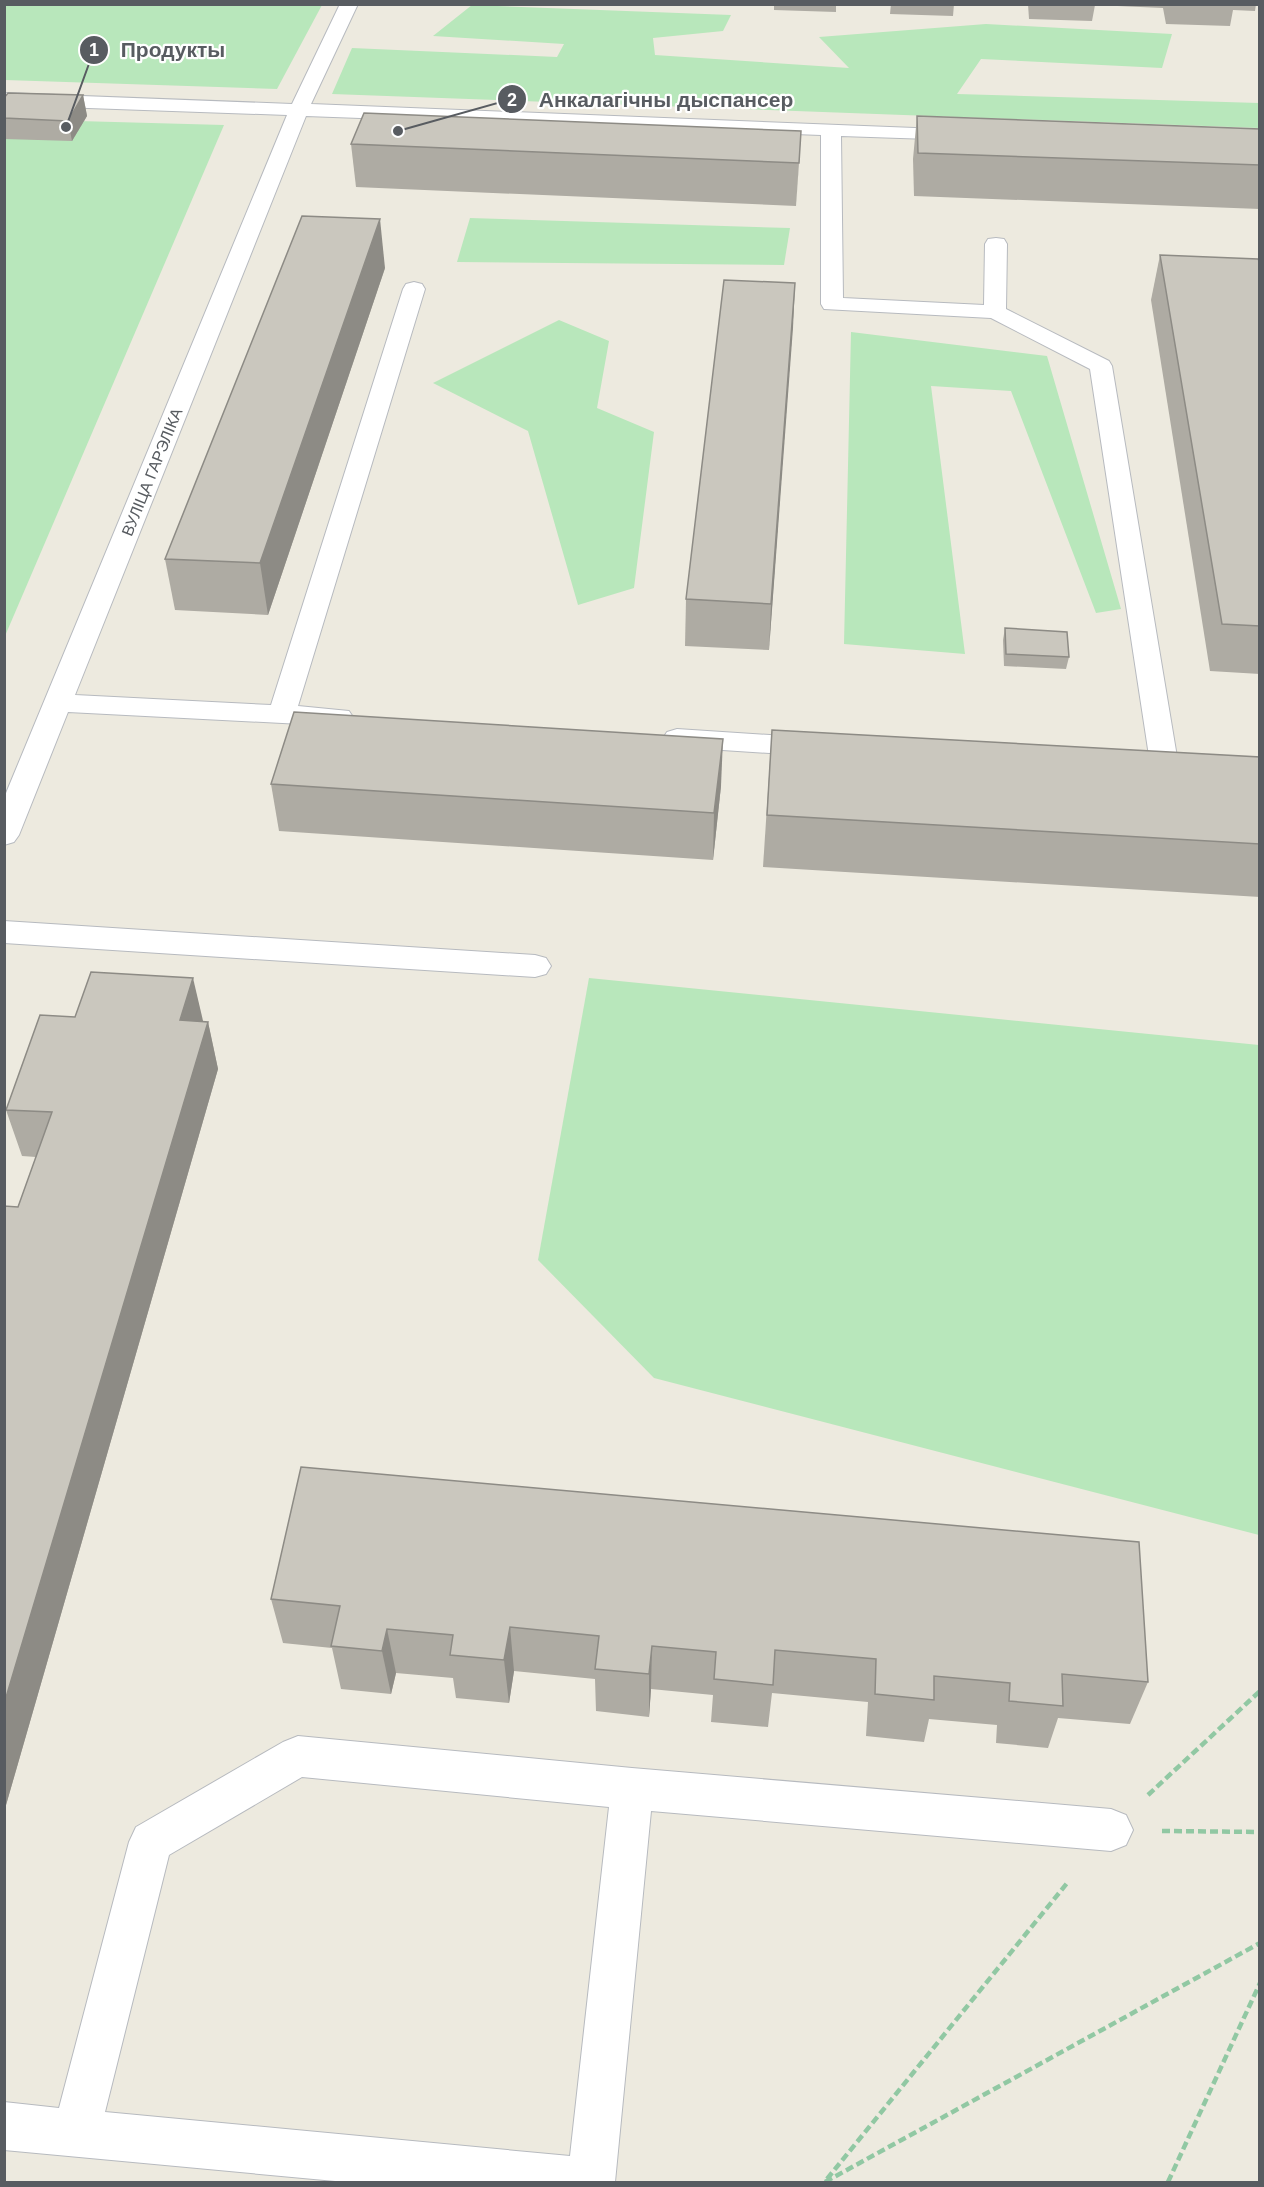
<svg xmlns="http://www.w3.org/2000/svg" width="1264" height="2187" font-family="Helvetica,sans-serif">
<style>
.green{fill:#b8e7bb}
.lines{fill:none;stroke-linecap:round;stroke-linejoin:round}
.minor-casing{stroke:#b7babf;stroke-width:2}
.path{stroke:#91c8a3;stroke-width:4.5;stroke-dasharray:8 4;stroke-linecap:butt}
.minor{fill:#fff;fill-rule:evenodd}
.wall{fill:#aeaba3}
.shaded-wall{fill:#8d8b85}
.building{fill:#cac7be;stroke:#8d8b85;stroke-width:1.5}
.labels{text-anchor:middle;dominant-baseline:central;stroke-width:4.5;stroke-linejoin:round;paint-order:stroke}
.far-street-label{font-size:16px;fill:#585c61;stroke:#fff}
.leader{fill:none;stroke:#585c61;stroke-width:2}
.callout-dot{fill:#585c61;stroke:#fff;stroke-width:2}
.mark-label{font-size:18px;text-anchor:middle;font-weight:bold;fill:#fff}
.callout-label{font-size:21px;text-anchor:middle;font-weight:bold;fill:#585c61;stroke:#fff;stroke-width:4.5;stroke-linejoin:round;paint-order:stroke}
</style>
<rect width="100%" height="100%" fill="#edeadf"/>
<g class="green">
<polygon points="5,4 322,4 322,5 277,89 5,80"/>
<polygon points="472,5 731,15 723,31 653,38 655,55 849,68 819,37 986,24 1172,34 1162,68 981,59 957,94 1259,103 1259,128 332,94 352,48 557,57 564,44 433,36"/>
<polygon points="5,119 224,125 5,636"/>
<polygon points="470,218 790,228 784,265 457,262"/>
<polygon points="559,320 609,341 597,408 654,432 634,588 578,605 528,431 433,383"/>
<polygon points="851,332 1047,356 1121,609 1096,613 1011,391 931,386 965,654 844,644"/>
<polygon points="589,978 1259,1045 1259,1535 654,1378 538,1260"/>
</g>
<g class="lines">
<g class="minor-casing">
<g id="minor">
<polygon points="340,4 358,4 311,104 966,130 969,134 966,138 959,140 841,136 843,298 984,305 985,244 988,239 996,238 1004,239 1007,244 1006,309 1109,361 1112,366 1179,769 1175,776 1165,778 1155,776 1151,769 1090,369 991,318 824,309 821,304 821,135 306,116 75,695 271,705 403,289 406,284 414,282 422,284 425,289 298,706 349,711 353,717 349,723 339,726 68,712 19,835 14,842 4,845 4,798 287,115 4,105 4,93 292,104"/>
<polygon points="677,729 815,738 825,741 829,747 825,753 815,756 677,747 667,744 663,738 667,732"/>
<polygon points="4,921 535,955 546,958 551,966 546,974 535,977 4,943"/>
<path d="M298,1736L632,1768L1111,1809L1126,1815L1133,1830L1126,1845L1111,1851L651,1811L615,2182H346L4,2150V2102L59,2108L129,1842L136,1827L283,1742ZM302,1777L609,1807L570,2156L105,2112L169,1855Z"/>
</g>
</g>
<g class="path">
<polyline points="1148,1795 1260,1691"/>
<polyline points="1162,1831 1260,1832"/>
<polyline points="827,2179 1068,1882"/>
<polyline points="825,2182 1260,1943"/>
<polyline points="1168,2182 1260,1983"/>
</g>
<use href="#minor" class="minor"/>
</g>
<g class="wall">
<polygon points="774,4 836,4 836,12 774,10"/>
<polygon points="891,4 954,4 953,16 890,14"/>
<polygon points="1028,4 1256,4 1255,11 1233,10 1230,26 1166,24 1163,8 1095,5 1092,21 1029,19"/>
<polygon points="83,95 87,116 72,141 4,139 4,98"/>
<polygon points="917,116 1260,129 1260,209 914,196 913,159"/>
<polygon points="801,131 796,206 356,187 351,144"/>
<polygon points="1160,255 1260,263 1260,674 1210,671 1151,300"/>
<polygon points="385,268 268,615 175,610 165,559"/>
<polygon points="795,283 769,650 685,646 686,599"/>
<polygon points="1005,628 1069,657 1066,669 1004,666 1003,640"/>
<polygon points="772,730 1260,757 1260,897 763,867"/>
<polygon points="271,784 721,786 713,860 279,831"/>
<polygon points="203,1022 208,1022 218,1069 4,1812 4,1206 18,1207 36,1157 22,1156 6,1110"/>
<polygon points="271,1599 1148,1682 1130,1724 1058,1718 1048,1748 996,1743 997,1725 929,1719 924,1742 866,1736 868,1702 772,1693 768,1727 711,1722 713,1695 651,1689 649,1717 596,1711 595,1679 514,1671 509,1703 456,1698 453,1678 396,1673 391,1694 341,1689 332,1648 283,1643"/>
</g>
<g class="shaded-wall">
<polygon points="83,95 87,116 72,141 68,121"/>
<polygon points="801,131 796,206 799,163"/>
<polygon points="380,219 385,268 268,615 260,563"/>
<polygon points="795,283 793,328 769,650 771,604"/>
<polygon points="723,739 721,786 713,860 714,813"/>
<polygon points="193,978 204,1025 180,1020"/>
<polygon points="208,1022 218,1069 4,1812 4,1704"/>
<polygon points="510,1627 514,1671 509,1703 504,1660"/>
<polygon points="387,1629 396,1673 391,1694 382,1651"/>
<polygon points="652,1646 651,1689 649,1717 649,1674"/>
</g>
<g class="building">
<polygon points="8,93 83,95 68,121 4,118 4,98"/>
<polygon points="364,113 801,131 799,163 351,144"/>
<polygon points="917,116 1260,129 1260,165 918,153"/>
<polygon points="302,216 380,219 260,563 165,559"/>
<polygon points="1160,255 1258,259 1260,263 1260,626 1222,624"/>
<polygon points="724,280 795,283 771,604 686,599"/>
<polygon points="1005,628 1067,632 1069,657 1006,654"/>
<polygon points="294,712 723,739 714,813 271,784"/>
<polygon points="772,730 1260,757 1260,844 767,815"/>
<polygon points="91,972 193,978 180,1020 208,1022 4,1704 4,1206 18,1207 52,1112 6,1110 40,1015 75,1017"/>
<polygon points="301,1467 1139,1542 1148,1682 1062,1674 1063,1706 1009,1701 1010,1683 934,1676 934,1700 875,1694 876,1659 775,1650 773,1685 714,1679 716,1652 652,1646 649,1674 595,1669 599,1636 510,1627 504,1660 450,1655 453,1635 387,1629 382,1651 331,1646 340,1606 271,1599"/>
</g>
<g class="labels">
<g class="far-street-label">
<text transform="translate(152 472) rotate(-68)">ВУЛІЦА ГАРЭЛІКА</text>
</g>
</g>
<path class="leader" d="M66 127L94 50M398 131L512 99"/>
<g class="callout-dot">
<circle cx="66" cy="127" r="6"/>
<circle cx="398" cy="131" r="6"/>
<circle cx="94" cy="50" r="15"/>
<circle cx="512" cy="99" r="15"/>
</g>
<g class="mark-label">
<text x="94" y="56">1</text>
<text x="512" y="106">2</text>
</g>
<g class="callout-label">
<text x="173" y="57">Продукты</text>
<text x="666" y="107">Анкалагічны дыспансер</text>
</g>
<rect width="1264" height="2187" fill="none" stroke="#585c61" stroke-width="12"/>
</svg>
